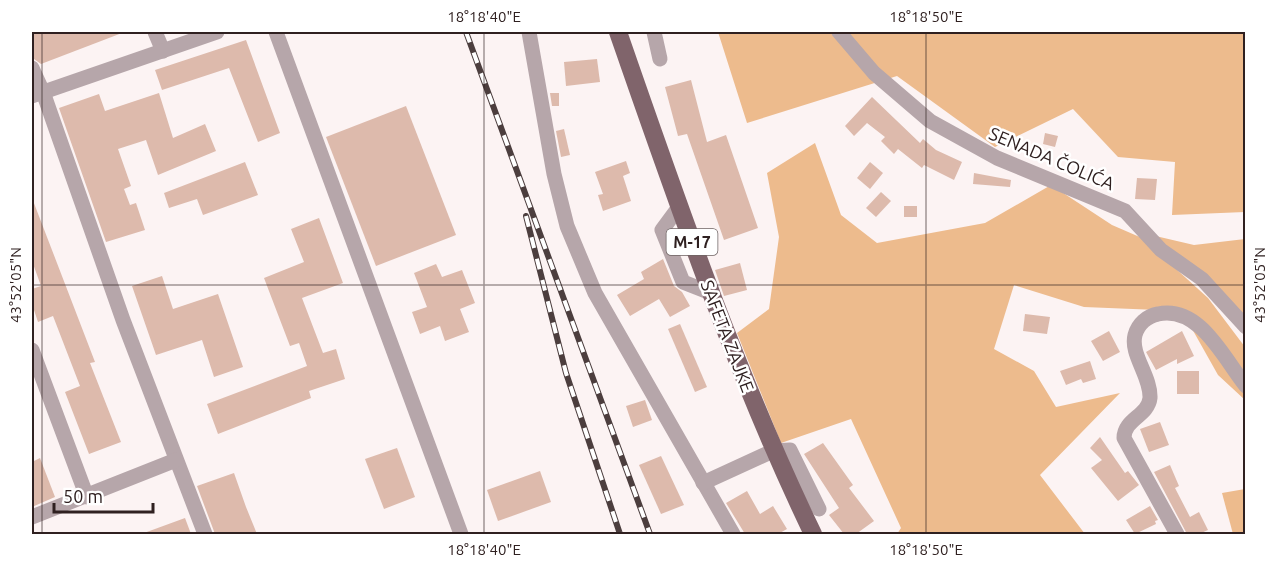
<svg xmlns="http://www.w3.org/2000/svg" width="1277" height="566" font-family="Ubuntu,sans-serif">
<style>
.green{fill:#edbb8d}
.building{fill:#ddbaac}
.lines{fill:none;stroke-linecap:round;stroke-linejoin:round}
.minor{stroke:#b6a6aa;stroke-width:15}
.major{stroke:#80646b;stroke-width:18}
.rail-casing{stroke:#4c3e3e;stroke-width:6}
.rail{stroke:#fff;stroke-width:4;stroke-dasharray:11;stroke-linecap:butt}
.ticks{fill:none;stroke:#2f2020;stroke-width:1.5;stroke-opacity:0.45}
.labels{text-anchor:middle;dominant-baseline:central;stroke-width:5;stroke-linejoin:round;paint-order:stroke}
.shield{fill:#fff;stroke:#6d6363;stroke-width:1.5}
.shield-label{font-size:16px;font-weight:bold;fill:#2f2020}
.street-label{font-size:18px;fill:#2f2020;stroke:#fff}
.neatline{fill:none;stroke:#2f2020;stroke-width:2}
.ticks-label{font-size:15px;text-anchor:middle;fill:#2f2020}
</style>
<rect width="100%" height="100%" fill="#fcf3f3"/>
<g class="green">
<polygon points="718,32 1245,32 1245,212 1172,215 1175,162 1118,157 1073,109 995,147 897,76 747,123"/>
<polygon points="815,143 841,215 877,243 985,223 1051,185 1112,225 1142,238 1208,298 1245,347 1245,400 1218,375 1182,311 1084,307 1014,285 994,349 1034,371 1056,407 1120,393 1040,475 1085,534 897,534 901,528 851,419 781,443 737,333 769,309 779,237 767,173"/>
<polygon points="1147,234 1194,245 1245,239 1245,327"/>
<polygon points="1245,489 1245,534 1233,534 1222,493"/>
</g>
<g class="building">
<polygon points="32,32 122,32 122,33 41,64 34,59 32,52"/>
<polygon points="246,40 280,133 258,142 229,68 162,90 155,70"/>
<polygon points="597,59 600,82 566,86 564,62"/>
<polygon points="691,80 707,142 726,135 758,228 724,240 687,134 678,136 665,87"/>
<polygon points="159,93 173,138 205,124 216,151 158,175 146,140 118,149 131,186 124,189 130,205 136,203 145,230 106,242 59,108 99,94 105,111"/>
<polygon points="550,93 559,93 559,106 552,106"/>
<polygon points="872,97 920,143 923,139 936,150 962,162 954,180 924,165 922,168 898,149 894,154 881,141 885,137 867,123 854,136 845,126"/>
<polygon points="406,106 456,235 376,266 326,137"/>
<polygon points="564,129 570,155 561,157 556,131"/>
<polygon points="1045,133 1058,136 1055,147 1043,144"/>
<polygon points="626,161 630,173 623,176 631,201 603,211 598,195 603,194 595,172"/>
<polygon points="245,162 258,195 203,215 197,199 169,208 164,193"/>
<polygon points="870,162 883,173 870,189 857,178"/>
<polygon points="974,173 1011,180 1010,187 973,184"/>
<polygon points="1137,178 1157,179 1155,200 1135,199"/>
<polygon points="881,192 891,201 876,217 866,208"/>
<polygon points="32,198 95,362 90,363 121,442 89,454 65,392 80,386 53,316 38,322 32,304 32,289 41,286 32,261"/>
<rect x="904" y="206" width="13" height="11"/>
<polygon points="319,218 343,283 302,298 323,353 336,349 345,379 309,391 311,398 218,434 207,404 307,366 299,343 290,346 264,278 304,262 291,229"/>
<polygon points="663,259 674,286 682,292 690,306 670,317 659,299 630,316 617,295 644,279 641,272"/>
<polygon points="740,263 747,290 724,296 715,270"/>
<polygon points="436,264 442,277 462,270 475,303 460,309 469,332 445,341 440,326 420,334 412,312 427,307 414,273"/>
<polygon points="162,276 173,309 218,294 243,367 214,377 202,340 156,355 132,286"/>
<polygon points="1025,314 1050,317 1047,334 1023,331"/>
<polygon points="680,324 707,387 695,392 668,329"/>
<polygon points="1109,331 1120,352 1103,361 1091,341"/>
<polygon points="1182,331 1194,356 1177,364 1177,359 1156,370 1146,352"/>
<polygon points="1090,361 1096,379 1083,383 1081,379 1066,385 1060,371"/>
<rect x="1177" y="371" width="22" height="23"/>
<polygon points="645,400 652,420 633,427 626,406"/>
<polygon points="1160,422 1169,445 1149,452 1140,429"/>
<polygon points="1100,437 1125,473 1128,471 1139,485 1118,501 1091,468 1102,460 1090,448"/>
<polygon points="823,443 853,485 849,488 874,521 856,534 844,534 829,515 839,508 804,454"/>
<polygon points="397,448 415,497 384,509 365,459"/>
<polygon points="661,456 684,505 661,514 639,465"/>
<polygon points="40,458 55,497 32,507 32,462"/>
<polygon points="1170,465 1179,486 1175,488 1190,517 1199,512 1208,530 1199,534 1187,534 1154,472"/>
<polygon points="540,471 551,502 498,521 487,490"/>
<polygon points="234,473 246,507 257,534 215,534 197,486"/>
<polygon points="747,491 760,514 773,506 787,529 778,534 745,534 726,503"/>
<polygon points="1150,506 1158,520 1155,521 1156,524 1135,534 1126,520"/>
<polygon points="185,518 191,534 144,534 144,533"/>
</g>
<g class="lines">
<g class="minor">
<polyline points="155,32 163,51"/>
<polyline points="276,32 461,534"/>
<polyline points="529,32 554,174 567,226 595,293 733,534"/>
<polyline points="654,32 660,59"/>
<polyline points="839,32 874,73 930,121 997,158 1125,211 1161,250 1202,279 1246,327"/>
<polyline points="32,68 43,92 123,320 205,534"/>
<polyline points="32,96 217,32"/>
<polyline points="679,207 662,230 683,282 711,293"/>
<polyline points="32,350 87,497"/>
<polyline points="703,483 773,451 790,450 819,509"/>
<polyline points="32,517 176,460"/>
<path d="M1177,534L1124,438C1124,419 1148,416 1150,398C1151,376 1130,355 1135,335C1138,324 1147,316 1158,314C1200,305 1224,359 1246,386"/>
</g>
<path class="major" d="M618,32C677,201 735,372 813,534"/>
<g class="rail-casing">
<g id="rail">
<polyline points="466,32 650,534"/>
<polyline points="526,216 566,373 620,534"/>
</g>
</g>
<use href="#rail" class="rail"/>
</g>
<path class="ticks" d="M42,32V534M484,32V534M926,32V534M32,285H1246"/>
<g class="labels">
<rect class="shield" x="666.5" y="229" width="51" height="26" rx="4.5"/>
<g class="shield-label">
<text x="692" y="242">M-17</text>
</g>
<g class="street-label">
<text transform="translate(1052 158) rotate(23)">SENADA ČOLIĆA</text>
<text transform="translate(728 336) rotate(69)">SAFETA ZAJKE</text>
</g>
</g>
<rect width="1277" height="566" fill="none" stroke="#ffffff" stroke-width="66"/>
<path d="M54 503v9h99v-9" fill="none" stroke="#2f2020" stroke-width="3"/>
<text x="63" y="503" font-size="18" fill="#2f2020" stroke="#ffffff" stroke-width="4.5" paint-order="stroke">50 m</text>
<rect x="33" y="33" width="1211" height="500" class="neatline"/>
<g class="ticks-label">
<text x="484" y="22">18°18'40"E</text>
<text x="926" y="22">18°18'50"E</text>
<text transform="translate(16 285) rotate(-90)" y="5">43°52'05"N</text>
<text transform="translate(1260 285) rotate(-90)" y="5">43°52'05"N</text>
<text x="484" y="555">18°18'40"E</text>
<text x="926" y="555">18°18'50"E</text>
</g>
</svg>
